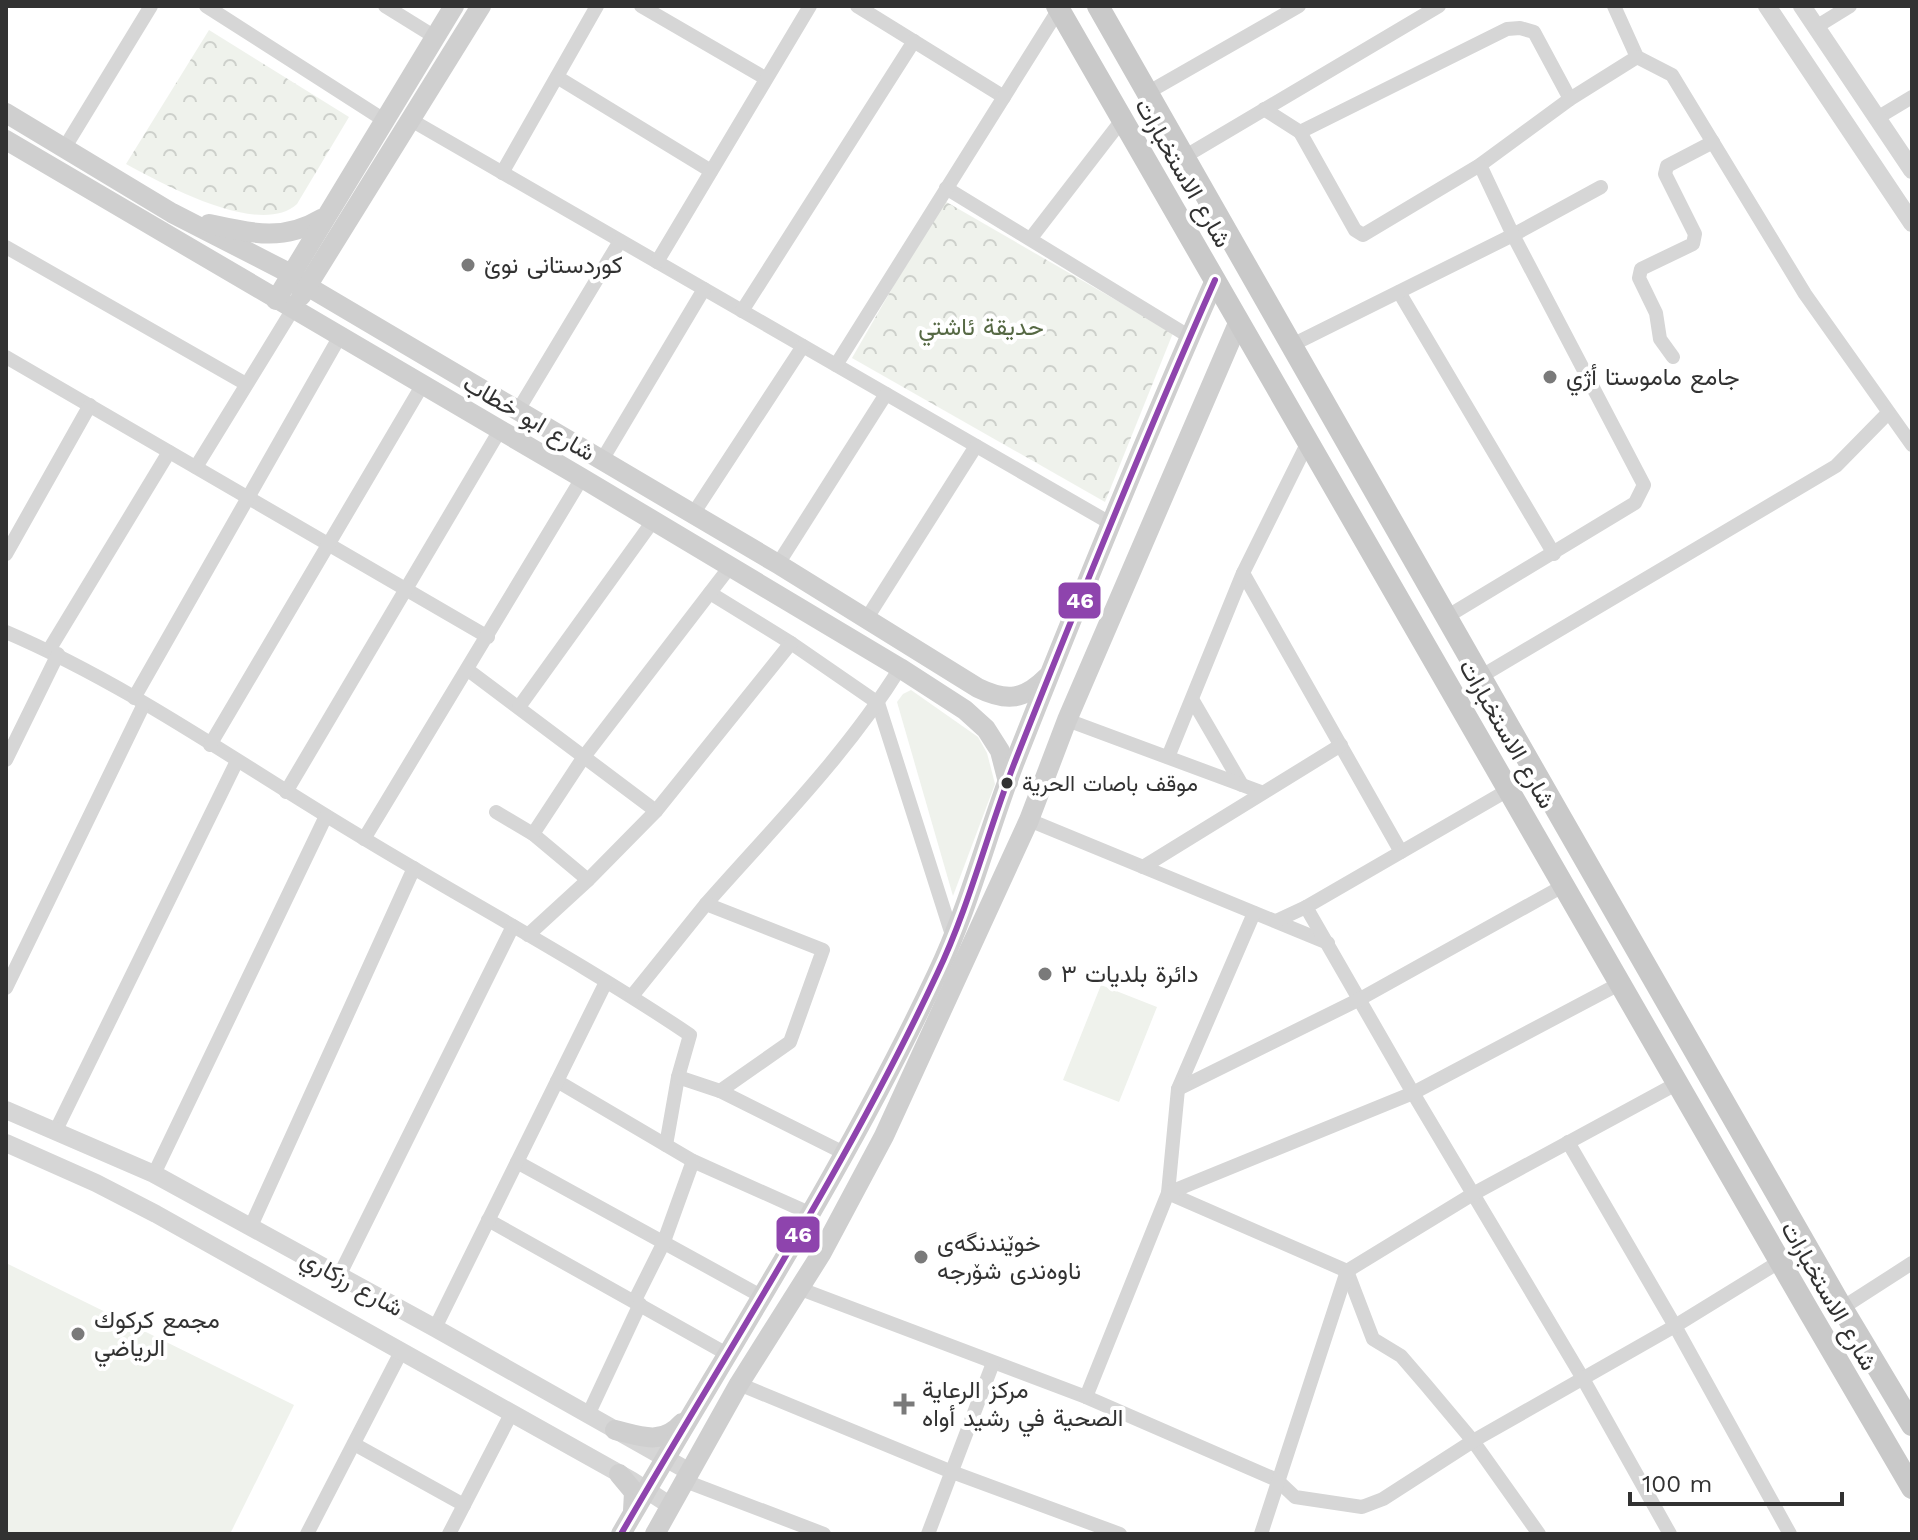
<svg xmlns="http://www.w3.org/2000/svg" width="1918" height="1540" font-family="'Work Sans',Vazirmatn,sans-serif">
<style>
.park{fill:url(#park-crowns)}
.garden{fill:#eff2ec}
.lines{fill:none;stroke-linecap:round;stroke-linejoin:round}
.minor{stroke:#d6d6d6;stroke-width:14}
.tertiary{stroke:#d6d6d6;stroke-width:18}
.secondary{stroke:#cfcfcf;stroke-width:20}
.primary{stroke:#c9c9c9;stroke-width:22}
.bus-1-casing{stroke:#fff;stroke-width:12}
.bus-1{stroke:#8e44ad;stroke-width:6}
.poi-dot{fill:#7a7a7a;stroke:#fff;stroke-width:3}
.bus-dot{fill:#323232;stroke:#fff;stroke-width:3}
.labels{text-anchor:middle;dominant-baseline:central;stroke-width:8;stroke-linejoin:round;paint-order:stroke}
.bus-label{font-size:22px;fill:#323232;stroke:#fff;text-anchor:start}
.street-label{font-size:24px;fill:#323232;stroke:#fff}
.poi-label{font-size:24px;fill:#323232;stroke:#fff;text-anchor:start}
.park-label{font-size:24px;fill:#566944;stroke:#fff}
.line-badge{stroke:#fff;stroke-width:3}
.badge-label{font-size:22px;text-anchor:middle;font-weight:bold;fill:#fff}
</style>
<defs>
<pattern id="park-crowns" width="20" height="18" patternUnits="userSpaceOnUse" patternTransform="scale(2)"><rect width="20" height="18" fill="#eff2ec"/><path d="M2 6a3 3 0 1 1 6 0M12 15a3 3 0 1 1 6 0" fill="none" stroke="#cdd0cb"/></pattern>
</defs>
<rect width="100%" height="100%" fill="#fff"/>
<g class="park">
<path d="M209,30L349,117L297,204C260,238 163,184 126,164Z"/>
<polygon points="943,200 1173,333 1105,502 852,358"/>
</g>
<g class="garden">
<polygon points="911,690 978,737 987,753 995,784 953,896 897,702 903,694"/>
<polygon points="1101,985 1157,1007 1119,1102 1063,1080"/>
<polygon points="6,1263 294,1405 230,1534 6,1534"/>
</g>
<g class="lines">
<g class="minor">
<polyline points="206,6 384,120"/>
<polyline points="385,6 435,37"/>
<polyline points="641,6 765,78"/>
<polyline points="857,6 1004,97"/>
<polyline points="1614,6 1637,57 1672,75 1805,294 1912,445"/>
<polyline points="1816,27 1850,6"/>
<polyline points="557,77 711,171"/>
<polyline points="1147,93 1299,6"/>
<polyline points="1264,109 1300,132 1507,29 1520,28 1534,32 1570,99"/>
<polyline points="1877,118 1912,97"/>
<polyline points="411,120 1110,523"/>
<polyline points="1300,132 1355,230 1363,235 1480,165 1570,99 1637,57"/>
<polyline points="65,147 151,6"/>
<polyline points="1184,157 1439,6"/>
<polyline points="502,173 597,6"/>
<polyline points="946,188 1190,337"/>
<polyline points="1031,238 1122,120"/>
<polyline points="6,247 246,384"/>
<polyline points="657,262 810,6"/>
<polyline points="1399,292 1554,554"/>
<polyline points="742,311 914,41"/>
<polyline points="1292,345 1513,235 1601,187"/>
<polyline points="6,357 488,637"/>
<polyline points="1673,357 1660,339 1656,313 1639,278 1641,269 1693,244 1695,234 1665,174 1667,166 1713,142"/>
<polyline points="836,365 1059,9"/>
<polyline points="517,412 620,241"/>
<polyline points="602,460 704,289"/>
<polyline points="196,467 293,309"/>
<polyline points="693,514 803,346"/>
<polyline points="6,554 90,405"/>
<polyline points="778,564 886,394"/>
<polyline points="1243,573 1401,852"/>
<polyline points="710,593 791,643 878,703 953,938"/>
<polyline points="1448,616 1635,503 1644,485 1513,235 1480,165"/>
<polyline points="867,618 976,446"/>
<path d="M6,632C132,686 245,768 363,838C472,904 585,964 690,1035L678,1077L666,1145"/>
<polyline points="49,650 169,452"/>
<polyline points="468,670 656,811"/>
<polyline points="1480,677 1836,466 1888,413"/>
<polyline points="134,698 340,336"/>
<polyline points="1192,699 1242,785"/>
<polyline points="519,707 653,521"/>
<polyline points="1067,720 1261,792"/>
<polyline points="210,745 423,384"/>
<polyline points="1168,757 1243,573 1308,442"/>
<polyline points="6,760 58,654"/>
<polyline points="286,792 500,430"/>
<polyline points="496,812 533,834 588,880"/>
<polyline points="1029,820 1328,943"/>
<polyline points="533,834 583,758 729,568"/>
<polyline points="364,839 582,478"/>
<polyline points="1143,867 1341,745"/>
<path d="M706,904C773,828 846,755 900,668"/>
<polyline points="1306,907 1413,1093 1582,1377 1670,1534"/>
<polyline points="1254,913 1178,1089 1168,1193 1347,1271 1373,1339 1401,1356 1426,1385 1473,1441 1539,1534"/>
<polyline points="1276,921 1306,907 1510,789"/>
<polyline points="528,935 588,880 656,811 791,643"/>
<polyline points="6,988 144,704"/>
<polyline points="632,996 706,904 823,950 790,1042 720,1091"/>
<polyline points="678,1077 720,1091 844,1153"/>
<polyline points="557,1081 693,1161 809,1213"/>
<polyline points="1178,1089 1360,999 1563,886"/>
<polyline points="56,1130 237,761"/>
<polyline points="1568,1142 1675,1326 1790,1534"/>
<polyline points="517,1162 761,1296"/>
<polyline points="154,1174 326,816"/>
<polyline points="488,1220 727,1354"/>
<polyline points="251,1226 414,868"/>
<polyline points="339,1276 513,926"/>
<polyline points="798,1288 1086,1397 1277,1480 1295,1497 1362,1507 1383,1499 1473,1441 1675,1326 1779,1262"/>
<polyline points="635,1300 663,1244 693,1161"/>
<polyline points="1842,1308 1912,1263"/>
<polyline points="435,1328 606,982"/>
<polyline points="739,1384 952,1472 1120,1534"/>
<polyline points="1086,1397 1168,1193 1413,1093 1619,984"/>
<polyline points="588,1415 640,1304"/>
<polyline points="354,1444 464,1505"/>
<polyline points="685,1481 824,1534"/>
<polyline points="307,1534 401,1352"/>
<polyline points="449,1534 511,1414"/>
<polyline points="928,1534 993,1363"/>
<polyline points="1261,1534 1347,1271 1473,1194 1676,1084"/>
</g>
<g class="tertiary">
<polyline points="1767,6 1912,223"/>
<polyline points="1802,6 1912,170"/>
<polyline points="6,1110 154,1174 435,1328 690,1472"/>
<polyline points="6,1143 96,1183 156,1214 631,1480 671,1506"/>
</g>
<g class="secondary">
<path d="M6,113L172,213L291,274L307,286L778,564L978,688C1007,702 1024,700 1047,677"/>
<polyline points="6,140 582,478 900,668 965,710 986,729 1000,751 1008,782"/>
<path d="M209,224C250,233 283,242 321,219"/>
<polyline points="301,296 481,6"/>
<polyline points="276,300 454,6"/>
<path d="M615,1430C640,1436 662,1446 682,1423"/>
<polyline points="619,1474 634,1492 633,1511"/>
<path d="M621,1534C728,1349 846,1168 937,974C969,907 987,834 1014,764C1078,602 1144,440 1215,280"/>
<polyline points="655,1534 739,1384 821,1254 884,1136 1029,820 1067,720 1239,321"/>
</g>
<g class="primary">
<path d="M1057,6C1344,498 1623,996 1912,1488"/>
<polyline points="1098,6 1560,816 1842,1308 1912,1425"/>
</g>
<g class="bus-1-casing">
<path id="bus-1" d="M621,1534C728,1349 846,1168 937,974C969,907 987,834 1014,764C1078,602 1144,440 1215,280"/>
</g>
<use href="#bus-1" class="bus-1"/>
</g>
<g class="poi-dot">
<circle cx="468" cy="265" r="8"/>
<circle cx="1550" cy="377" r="8"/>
<circle cx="1045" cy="974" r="8"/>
<circle cx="921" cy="1257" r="8"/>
<circle cx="78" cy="1334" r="8"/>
<path d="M900 1392h8v8h8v8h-8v8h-8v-8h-8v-8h8z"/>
</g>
<circle class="bus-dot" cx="1007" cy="783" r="7"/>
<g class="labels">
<g class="bus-label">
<text x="1022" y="783">موقف باصات الحریة</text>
</g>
<g class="street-label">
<text transform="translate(1183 173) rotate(60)">شارع الاستخبارات</text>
<text transform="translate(529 418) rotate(30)">شارع ابو خطاب</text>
<text transform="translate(1507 734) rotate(60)">شارع الاستخبارات</text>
<text transform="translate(352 1283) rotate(29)">شارع رزكاري</text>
<text transform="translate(1829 1296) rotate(60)">شارع الاستخبارات</text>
</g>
<g class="poi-label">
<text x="484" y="265">کوردستانی نوێ</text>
<text x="1566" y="377">جامع ماموستا أژي</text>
<text x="1061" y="974">دائرة بلديات ٣</text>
<text x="937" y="1243">خوێندنگەی<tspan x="937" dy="28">ناوەندی شۆرجە</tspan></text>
<text x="94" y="1320">مجمع كركوك<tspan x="94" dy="28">الرياضي</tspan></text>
<text x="922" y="1390">مركز الرعاية<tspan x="922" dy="28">الصحية في رشيد أواه</tspan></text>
</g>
<g class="park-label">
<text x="981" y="327">حديقة ئاشتي</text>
</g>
</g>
<g class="line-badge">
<rect x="1057" y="581" width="45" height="39" rx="8" fill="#8e44ad"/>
<rect x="775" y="1215" width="46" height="39" rx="8" fill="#8e44ad"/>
</g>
<g class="badge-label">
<text x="1080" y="608">46</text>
<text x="798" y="1242">46</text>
</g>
<rect width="1918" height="1540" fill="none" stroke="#323232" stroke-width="16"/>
<path d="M1630 1492v12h212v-12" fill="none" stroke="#323232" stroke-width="4"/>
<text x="1642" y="1492" font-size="24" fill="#323232" stroke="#ffffff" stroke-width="6" paint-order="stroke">100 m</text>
</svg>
